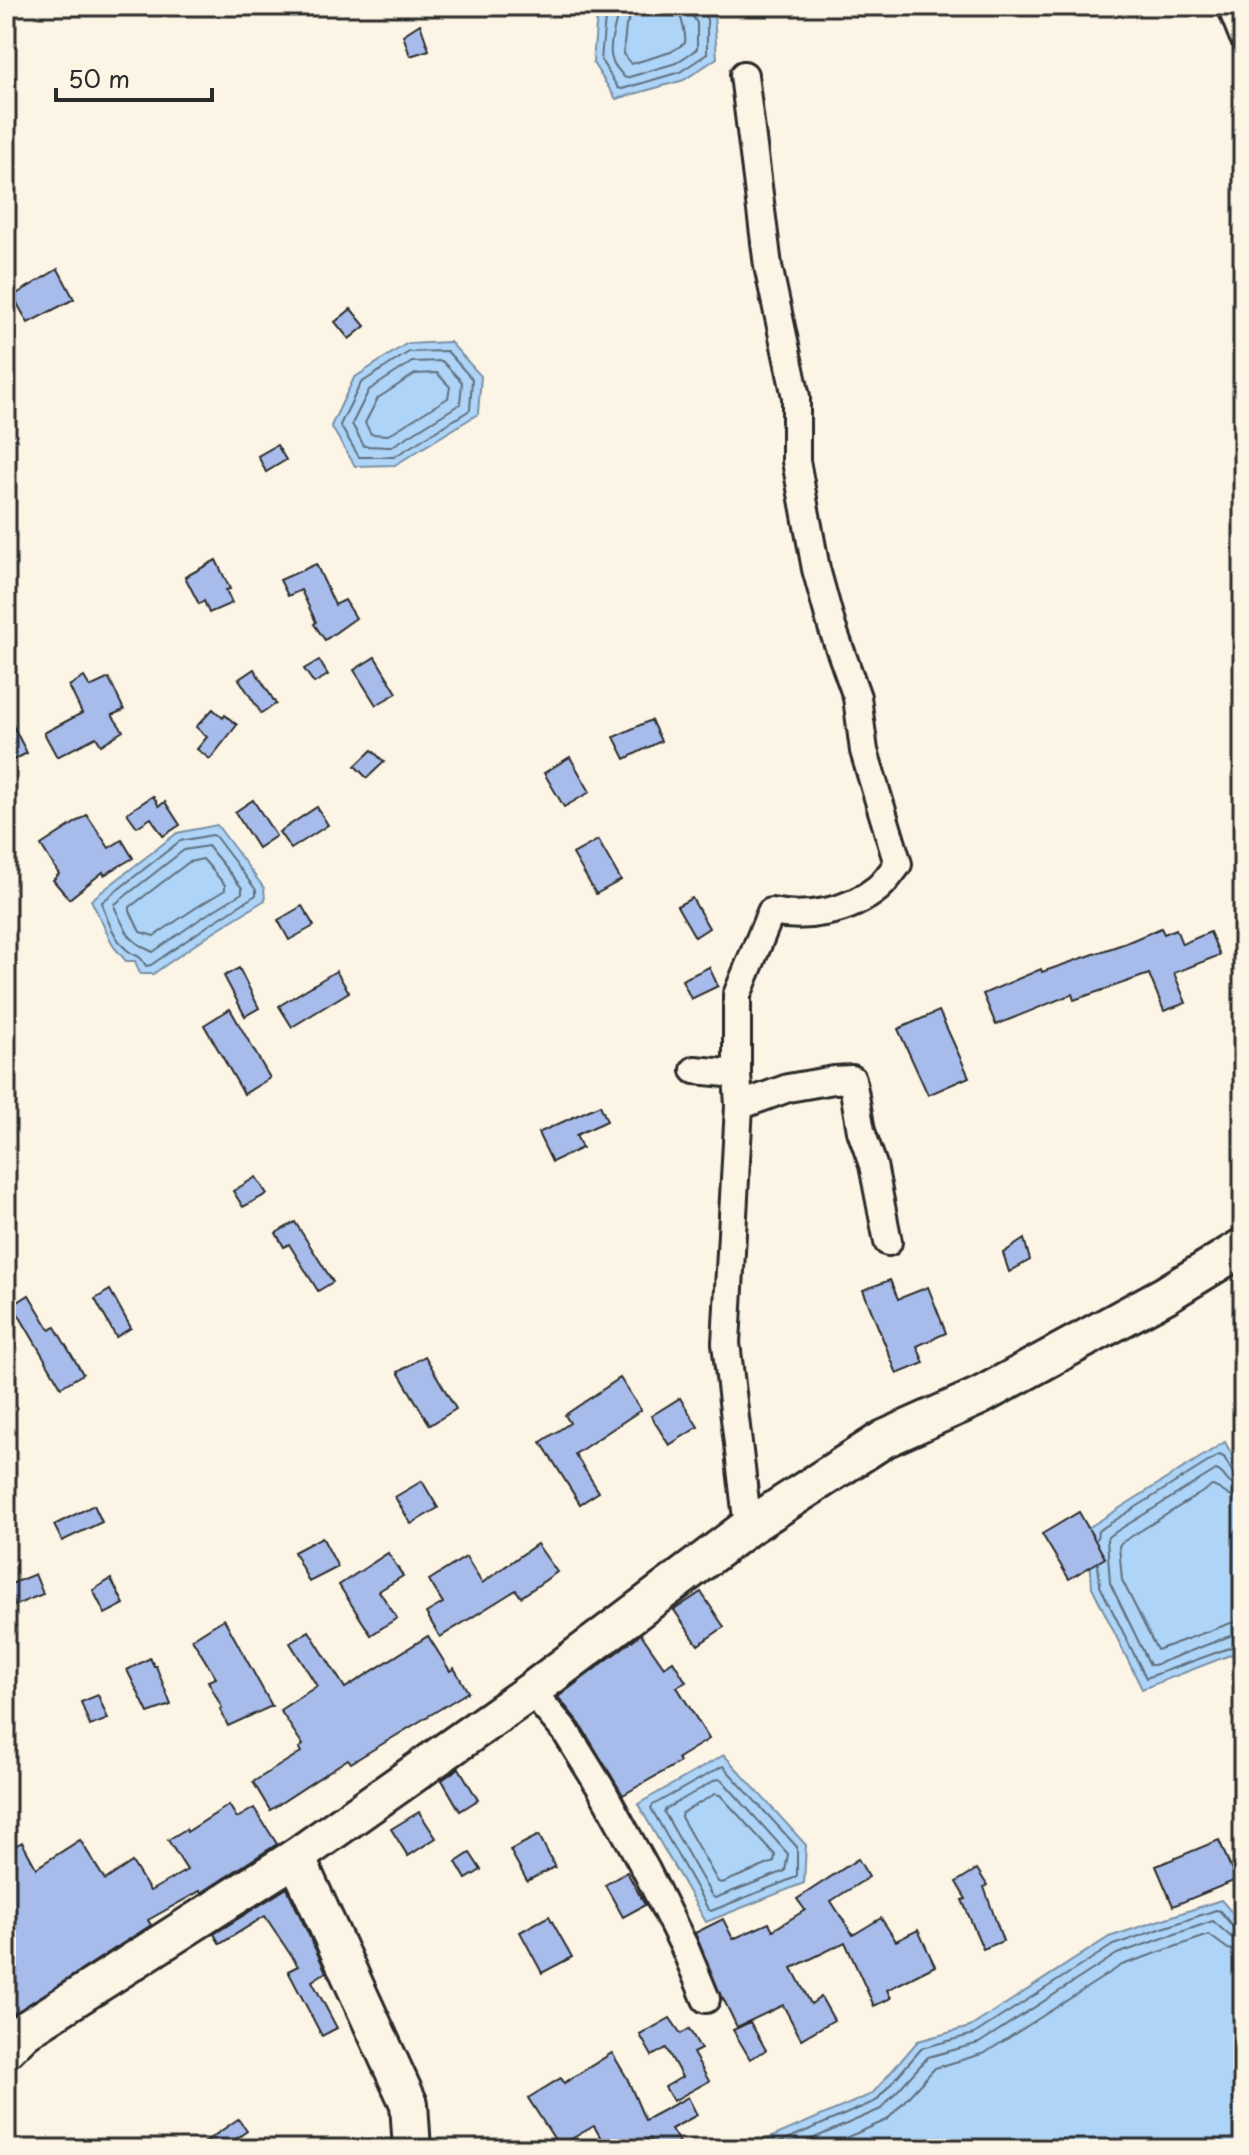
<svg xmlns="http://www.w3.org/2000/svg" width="1249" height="2155" font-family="'Playpen Sans',sans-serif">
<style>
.water{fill:#aed4f8;stroke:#7a90a6;stroke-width:2}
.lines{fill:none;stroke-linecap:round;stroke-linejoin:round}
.shore{stroke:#5f6f7d;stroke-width:2}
.building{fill:#a7bcea;stroke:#2b2b2b;stroke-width:2}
.street-casing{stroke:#2b2b2b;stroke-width:32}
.secondary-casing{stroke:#2b2b2b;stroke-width:42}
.street{stroke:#fcf5e5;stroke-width:26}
.secondary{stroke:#fcf5e5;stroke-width:36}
</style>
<rect width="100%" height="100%" fill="#fcf5e5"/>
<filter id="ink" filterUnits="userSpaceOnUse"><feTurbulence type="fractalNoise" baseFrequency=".0125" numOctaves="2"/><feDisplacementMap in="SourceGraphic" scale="16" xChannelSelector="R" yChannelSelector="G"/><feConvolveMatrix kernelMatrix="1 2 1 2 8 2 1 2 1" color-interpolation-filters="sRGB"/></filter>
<g filter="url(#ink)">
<g class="water">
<polygon points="604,6 706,6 714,14 717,58 684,80 616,99 593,63 597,13"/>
<polygon points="450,342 481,376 478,414 395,465 355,466 331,426 354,378 406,344"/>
<polygon points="217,825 264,888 265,900 213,932 153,974 140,974 135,961 126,961 114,947 91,900 177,833"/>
<polygon points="1225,1442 1243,1475 1243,1650 1142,1689 1092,1587 1088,1528"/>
<polygon points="724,1755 806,1845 804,1883 706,1922 638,1804"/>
<polygon points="1221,1900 1243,1925 1243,2149 744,2149 872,2094 918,2041 970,2027 1109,1937"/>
</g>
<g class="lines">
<g class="shore">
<polyline points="609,6 609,12 605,18 601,60 618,88 622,89 680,72 707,54 707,19 702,12 701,6"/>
<path d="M619,6C618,21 607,44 612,59C613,65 620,71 623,76L626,78L676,63L697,49V23L692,15L691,6"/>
<path d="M631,6L630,17L626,26L623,54L631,64L671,52L685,43C687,29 679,19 679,6"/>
<polygon points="447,351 472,379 470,410 394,457 359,457 340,425 361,383 409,352"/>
<polygon points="442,361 462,382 460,404 391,447 364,446 352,424 369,390 412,362"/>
<polygon points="437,373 450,387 448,398 388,435 371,434 365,423 378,398 415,374"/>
<path d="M212,835L215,836L256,890V895L209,925L151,965L146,966C137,951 136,958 127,950C115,940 105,916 102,902L180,841Z"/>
<path d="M208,846L242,888V893L203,917L153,952C128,941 127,933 115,908V904L184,850Z"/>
<polygon points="203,859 225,885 225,890 197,907 154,936 140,932 130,911 130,907 189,862"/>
<path d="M1243,1487C1225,1487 1227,1473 1216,1470L1109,1536L1107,1539L1110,1583L1150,1665H1154L1235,1634L1243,1633"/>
<path d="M1243,1499C1227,1499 1224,1489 1212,1486L1121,1543L1119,1546L1122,1580L1157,1650L1231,1623L1243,1621"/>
<polyline points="1097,1539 1098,1531 1219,1455 1224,1457 1234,1475 1243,1477"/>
<polyline points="1098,1564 1100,1586 1146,1678 1243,1643"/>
<polygon points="723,1766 797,1847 797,1875 794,1878 711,1911 708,1909 651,1808 653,1805"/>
<polygon points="717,1779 722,1780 788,1854 785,1871 715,1898 712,1896 664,1812 666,1809"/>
<polygon points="715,1794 720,1795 775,1855 774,1862 722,1883 718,1882 681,1817 682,1813"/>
<polyline points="764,2149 876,2101 922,2048 974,2034 1113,1945 1216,1910 1220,1911 1234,1928 1243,1930"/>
<polyline points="789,2149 881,2109 928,2057 979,2043 1117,1954 1213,1921 1231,1937 1243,1940"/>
<polyline points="820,2149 887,2120 935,2068 985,2053 1122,1965 1209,1935 1228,1949 1243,1952"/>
</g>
</g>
<g class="building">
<polygon points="420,24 429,50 410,56 403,35"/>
<polygon points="58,269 74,299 28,323 13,296"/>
<polygon points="351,309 365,326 349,339 335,322"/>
<polygon points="277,445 286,460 266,472 258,456"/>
<polygon points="216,560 230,589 226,590 232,603 209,613 204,601 199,604 185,577"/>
<polygon points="316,564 335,605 345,600 356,618 325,640 314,624 316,622 301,590 288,596 280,580"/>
<polygon points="375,657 397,693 376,705 354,670"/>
<polygon points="319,660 328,675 314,683 304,669"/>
<polygon points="254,669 276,704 261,713 239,679"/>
<polygon points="84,677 90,687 109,678 124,710 112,715 123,731 101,745 96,737 57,757 44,733 82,713 69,686"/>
<polygon points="213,709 223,718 225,715 237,725 210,759 197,749 207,737 196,727"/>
<polygon points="6,712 27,753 6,764"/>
<polygon points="651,720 661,741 625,759 614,737"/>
<polygon points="372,750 384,762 367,778 355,766"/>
<polygon points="570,757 590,792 564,807 544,773"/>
<polygon points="153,796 159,806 165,802 180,825 163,836 151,818 137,827 127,813"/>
<polygon points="253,800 276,836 258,848 235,812"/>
<polygon points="317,807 328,825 291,849 279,832"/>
<polygon points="87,815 109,848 122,840 133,858 104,875 103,872 69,899 53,880 59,874 41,845"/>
<polygon points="598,840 621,880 596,894 573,854"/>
<polygon points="692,898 709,928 695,937 677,906"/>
<polygon points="302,906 314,926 289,940 278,920"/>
<polygon points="1161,928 1164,934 1176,929 1182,944 1210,932 1220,955 1174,973 1186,1003 1164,1011 1149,974 1074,1000 1072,994 996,1025 983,994 1041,969 1042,972 1126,943"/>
<polygon points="709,967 718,986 691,999 682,980"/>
<polygon points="239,968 259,1008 245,1016 224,976"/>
<polygon points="336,971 349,992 292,1027 279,1006"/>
<polygon points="230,1009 270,1078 244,1094 204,1025"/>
<polygon points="939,1011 969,1077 928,1095 898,1029"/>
<polygon points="600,1105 607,1121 576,1135 582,1148 552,1162 538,1133"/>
<polygon points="256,1177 267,1194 243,1207 233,1191"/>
<polygon points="295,1222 333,1282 318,1291 289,1244 284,1247 276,1233"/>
<polygon points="1024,1239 1030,1260 1009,1272 1003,1253"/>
<polygon points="890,1280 898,1299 928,1287 946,1333 917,1346 924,1363 897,1374 863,1290"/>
<polygon points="110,1290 131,1328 116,1337 95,1299"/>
<polygon points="29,1295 50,1330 55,1327 83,1374 61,1387 13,1305"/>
<polygon points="425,1356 456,1409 430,1425 398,1372"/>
<polygon points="620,1378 641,1410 575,1454 599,1492 580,1504 541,1442 570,1423 565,1415"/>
<polygon points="680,1398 698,1427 669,1445 651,1416"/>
<polygon points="422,1481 438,1508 411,1524 395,1497"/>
<polygon points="94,1505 102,1522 62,1541 54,1525"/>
<polygon points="1079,1512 1105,1558 1069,1579 1042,1534"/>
<polygon points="322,1537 338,1567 309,1582 294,1552"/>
<polygon points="537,1544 557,1572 521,1597 516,1590 440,1637 426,1613 443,1603 429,1580 466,1557 482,1583"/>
<polygon points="388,1553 403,1576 379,1591 397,1618 371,1635 339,1585"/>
<polygon points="35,1574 43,1594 13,1606 6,1586"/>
<polygon points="111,1579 124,1604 105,1614 93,1590"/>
<polygon points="701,1592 724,1627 698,1645 674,1610"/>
<polygon points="224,1619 272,1706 228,1726 220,1709 222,1708 208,1681 216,1678 192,1639"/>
<polygon points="309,1631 345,1688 428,1636 450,1671 454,1668 468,1692 351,1763 348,1759 270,1810 253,1782 301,1752 299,1748 303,1745 280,1710 317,1686 290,1643"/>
<polygon points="641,1634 664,1667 673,1661 686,1682 677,1687 709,1739 678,1758 680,1762 623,1795 580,1724 558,1697"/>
<polygon points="150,1658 154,1666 156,1666 171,1705 148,1713 127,1670"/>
<polygon points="98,1695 108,1719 90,1726 81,1702"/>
<polygon points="459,1768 478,1800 460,1811 442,1780"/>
<polygon points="229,1805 237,1818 254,1808 277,1844 201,1893 200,1891 148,1920 151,1925 6,2019 6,1851 22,1842 36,1868 80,1840 105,1880 132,1862 150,1891 187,1870 168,1840 186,1829 187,1832"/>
<polygon points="419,1812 436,1838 408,1856 391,1829"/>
<polygon points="539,1835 555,1867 527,1881 510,1850"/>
<polygon points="1219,1840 1236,1880 1173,1906 1156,1866"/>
<polygon points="470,1853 481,1870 466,1879 456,1862"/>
<polygon points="858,1859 869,1877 831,1901 853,1935 881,1918 896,1941 918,1930 935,1966 887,1990 891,1998 874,2006 845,1942 792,1968 811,2004 821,1997 834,2020 801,2039 783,2005 737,2027 723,1998 722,1999 695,1933 723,1919 733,1939 769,1923 773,1930 805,1910 797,1899"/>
<polygon points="977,1869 987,1885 984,1887 1003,1941 983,1949 962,1900 966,1899 956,1882"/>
<polygon points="627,1872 645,1905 623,1917 605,1885"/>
<polygon points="287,1888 326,1972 312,1981 337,2028 322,2036 288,1971 298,1966 265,1916 220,1944 214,1934"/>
<polygon points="549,1916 572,1957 542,1973 520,1932"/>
<polygon points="670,2018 681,2034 689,2029 701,2049 693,2053 709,2081 673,2101 665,2087 682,2077 666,2048 652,2056 640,2035"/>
<polygon points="750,2022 766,2050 750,2059 733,2030"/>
<polygon points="612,2053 627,2078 645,2120 688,2097 697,2115 671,2129 679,2142 666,2149 656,2149 649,2138 631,2148 627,2141 614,2149 607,2149 594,2126 559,2146 528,2098 561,2078 564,2083"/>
<polygon points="238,2119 247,2131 222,2149 200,2149 198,2147"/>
</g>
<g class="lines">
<g class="street-casing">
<g id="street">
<polyline points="1231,6 1243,36"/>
<polyline points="695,1070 737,1074 739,1106 726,1343 748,1527"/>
<path d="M737,1074V995L771,912C806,919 849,912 878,888C885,882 892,872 898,864L864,751L857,697L832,627L816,569L796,461V397L768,266L744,75"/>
<polyline points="739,1106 788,1088 834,1080 852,1079 861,1131 873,1165 888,1242"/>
<polyline points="531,1691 566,1732 602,1790 646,1870 684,1946 706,1999"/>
</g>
</g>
<g class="secondary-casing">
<g id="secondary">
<polyline points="296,1857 531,1691 748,1527 884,1439 980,1396 1165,1295 1243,1247"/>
<polyline points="6,2049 24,2031 296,1857 409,2104 412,2149"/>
</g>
</g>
<use href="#street" class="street"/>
<use href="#secondary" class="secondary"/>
</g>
</g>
<rect width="1249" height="2155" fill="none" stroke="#fcf5e5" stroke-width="32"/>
<rect x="16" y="16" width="1217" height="2123" fill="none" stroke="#2b2b2b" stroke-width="3" filter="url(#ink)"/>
<path d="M56 88v12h156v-12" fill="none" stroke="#2b2b2b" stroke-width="4"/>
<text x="68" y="88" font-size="24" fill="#2b2b2b" stroke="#fcf5e5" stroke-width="6" paint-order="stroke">50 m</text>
</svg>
